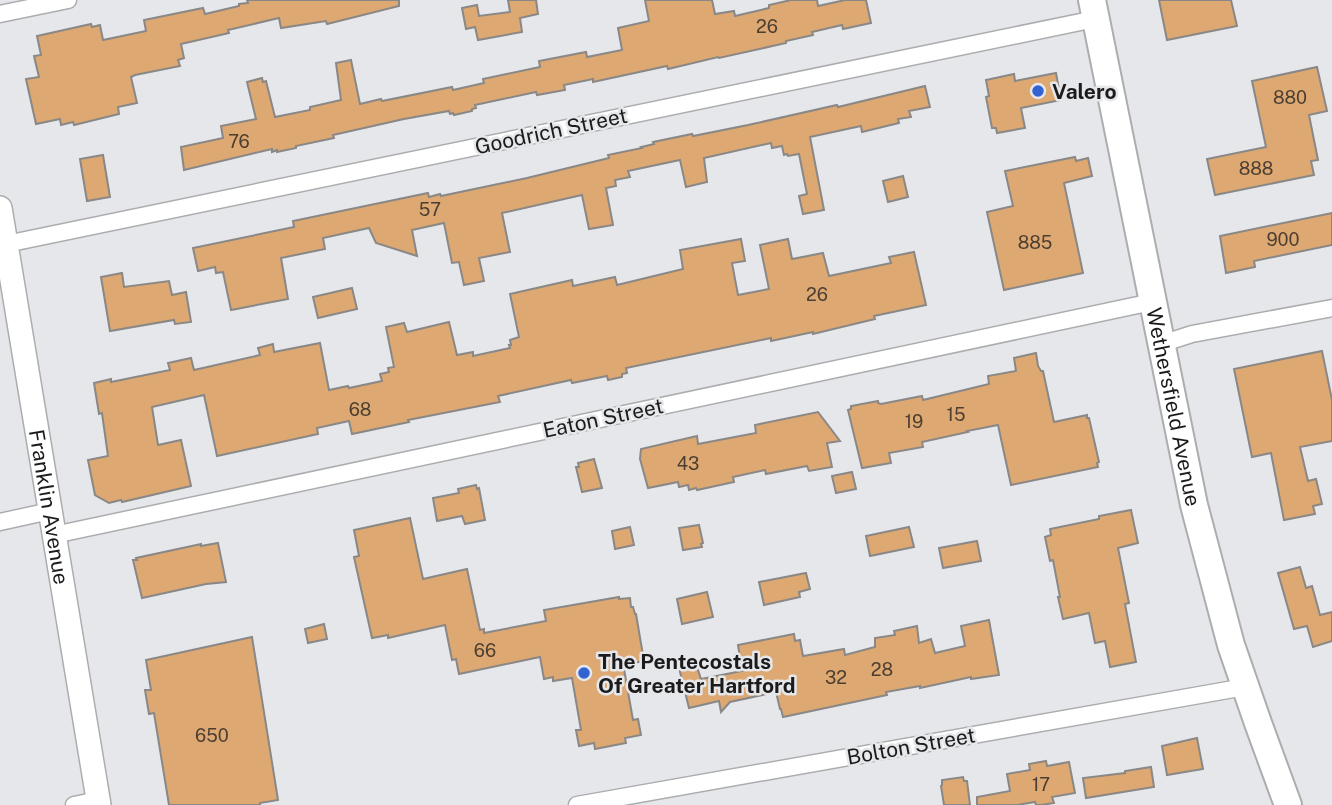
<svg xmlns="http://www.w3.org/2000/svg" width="1332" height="805" font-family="'Public Sans',sans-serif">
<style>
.building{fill:#dda871;stroke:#8a8887;stroke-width:2}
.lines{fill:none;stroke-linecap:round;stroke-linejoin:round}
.street-casing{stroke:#acadaf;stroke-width:19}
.secondary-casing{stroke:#acadaf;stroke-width:26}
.primary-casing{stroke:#acadaf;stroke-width:30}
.street{stroke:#fff;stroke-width:16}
.secondary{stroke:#fff;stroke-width:23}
.primary{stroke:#fff;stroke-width:26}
.poi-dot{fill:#3363d2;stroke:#e6e7ea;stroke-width:2.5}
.labels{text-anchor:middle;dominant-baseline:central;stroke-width:5;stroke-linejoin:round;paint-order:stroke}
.number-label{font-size:18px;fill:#4c3e31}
.poi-label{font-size:21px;font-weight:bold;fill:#1b1b1c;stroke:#e6e7ea;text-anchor:start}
.street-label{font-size:21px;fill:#1b1b1c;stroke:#e6e7ea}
</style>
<rect width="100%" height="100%" fill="#e6e7ea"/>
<g class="building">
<polygon points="247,0 399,0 399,6 327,24 326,21 281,28 279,18 228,30 229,33 181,44 184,58 178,60 180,66 135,75 131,77 137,103 118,107 119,114 74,125 73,122 61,125 60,119 36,124 26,79 39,77 34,56 41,55 37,36 91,24 92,27 100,25 103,40 146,31 144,20 203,8 205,14 239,6 239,4 248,3"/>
<polygon points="508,0 536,0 538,14 520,18 522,32 478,40 475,27 466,29 462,8 477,5 479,16 510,12"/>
<polygon points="645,0 712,0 715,14 734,11 735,16 769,8 769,5 791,0 817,0 818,6 845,0 866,0 871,23 843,29 842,25 812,32 813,35 786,41 786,43 719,58 718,57 668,69 667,66 593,82 593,79 564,85 565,90 537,95 536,92 475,105 476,108 472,109 472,111 454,115 453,113 450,114 449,111 404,119 333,135 334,138 296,146 296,148 277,152 277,150 272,152 272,149 184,170 181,147 223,138 221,126 256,119 247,82 262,78 263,82 266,81 275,117 310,110 310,107 341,100 336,63 351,60 360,104 381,99 382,101 452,87 453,90 484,83 483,79 540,67 539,61 586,52 587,57 622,50 618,28 649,21"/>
<polygon points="1159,0 1231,0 1237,26 1167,40"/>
<polygon points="1317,67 1327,111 1309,115 1318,160 1311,161 1314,175 1215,195 1207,159 1266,147 1252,81"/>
<polygon points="1056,73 1061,100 1021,108 1025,128 997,133 996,128 992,128 986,97 989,96 986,80 1014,74 1015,81"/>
<polygon points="925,86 930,107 909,111 911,117 898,119 899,123 862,132 861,126 810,137 824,210 803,214 799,196 807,194 799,154 788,156 787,154 784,155 782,146 772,148 771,143 704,158 707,182 686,187 680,160 628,171 630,177 615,180 616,186 606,188 613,225 589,229 582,195 502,213 510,252 479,258 484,281 464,285 459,262 452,263 444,223 412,230 417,256 376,243 369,228 323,238 325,249 281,258 288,299 231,310 223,272 216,273 215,267 198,271 193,248 294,227 293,221 428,193 429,197 440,194 441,196 527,178 609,158 608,155 642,148 641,147 654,144 653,142 692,134 693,136 748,125 837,105 838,107"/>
<polygon points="103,155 110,197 87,201 80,159"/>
<polygon points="1075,157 1076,161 1088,158 1092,176 1064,183 1083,273 1004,290 987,212 1013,206 1005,171"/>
<polygon points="903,176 908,197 888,202 883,181"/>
<polygon points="1332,213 1332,245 1254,261 1255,267 1226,273 1220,236"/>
<polygon points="741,239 745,261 732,263 738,295 769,289 760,245 788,239 792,259 823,253 829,276 891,263 889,257 914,252 926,305 874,316 875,319 813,334 813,332 771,341 771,338 626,368 627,373 622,374 622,377 608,380 607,376 572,383 571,380 498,396 500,402 408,420 409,422 352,434 349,421 317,428 318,434 217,456 204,395 152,407 158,445 181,440 191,486 122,502 121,500 109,503 95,495 88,460 108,456 102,413 99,414 94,383 111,379 111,382 170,370 168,363 191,358 194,370 260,355 258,348 273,344 274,352 320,343 329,390 348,386 349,388 382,381 380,374 389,372 388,368 394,367 386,327 404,323 407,332 449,322 457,355 473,352 473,356 510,348 509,345 511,345 510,340 519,337 510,294 572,280 573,286 615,277 617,285 683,269 680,250"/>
<polygon points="122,273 124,287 169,281 172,295 186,292 191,322 175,324 174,320 110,331 101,277"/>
<polygon points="352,288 357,309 318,318 313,297"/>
<polygon points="1322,351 1332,400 1332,441 1300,447 1308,481 1316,479 1322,504 1313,506 1315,514 1284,520 1271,453 1252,457 1234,369"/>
<polygon points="1036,353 1038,366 1041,371 1043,371 1054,422 1087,415 1087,418 1089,418 1099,462 1097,463 1098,467 1011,485 998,425 967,431 968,432 922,442 923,447 889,453 891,463 862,468 848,410 851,409 851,406 878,401 878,403 881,404 922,396 923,400 989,384 988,376 1016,371 1014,358"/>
<polygon points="818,412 840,441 827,443 832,467 809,471 807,466 766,474 765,470 733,477 734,482 697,490 696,488 689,490 688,485 679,487 678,482 648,488 640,459 641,449 697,436 698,444 756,433 755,425"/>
<polygon points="594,459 602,488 582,492 576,467 579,467 578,463"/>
<polygon points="852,472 856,489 836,493 832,476"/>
<polygon points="476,485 477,489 479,488 485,520 465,524 462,516 437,521 433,498 459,493 458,489"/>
<polygon points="1131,510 1138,543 1118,548 1129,603 1125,604 1136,662 1110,667 1105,641 1095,643 1089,613 1063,619 1058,597 1060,597 1053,560 1050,561 1045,537 1051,535 1050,529 1099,519 1099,516"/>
<polygon points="410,518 423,579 467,569 480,630 484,629 484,633 546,621 544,610 619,597 619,599 630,598 631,607 633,607 635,614 636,614 644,661 634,663 635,667 624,669 633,720 638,719 641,735 625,738 626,743 595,749 594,743 579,746 576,730 581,730 572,678 553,681 553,677 544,679 540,657 459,674 456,659 452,660 445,625 388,638 388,635 372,638 354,557 359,556 354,530"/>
<polygon points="699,525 703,543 701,544 702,547 683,550 679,528"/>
<polygon points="630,527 634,545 615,549 612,531"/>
<polygon points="909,527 914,547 870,556 866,536"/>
<polygon points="977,541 981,561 943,568 939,548"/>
<polygon points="218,543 226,582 206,584 142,598 133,560 137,560 136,558 201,544 201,546"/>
<polygon points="1300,567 1306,588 1312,586 1320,615 1332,612 1332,641 1313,647 1307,626 1294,629 1278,573"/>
<polygon points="806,573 810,589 799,592 800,597 764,605 759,582"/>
<polygon points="707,592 713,617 682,624 677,599"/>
<polygon points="989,620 999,675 971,679 971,677 920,688 920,686 886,692 887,695 783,717 781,709 780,709 776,692 730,702 721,712 719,701 689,708 679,668 696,664 701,679 742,671 738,645 794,634 795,641 800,640 803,656 844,649 845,655 875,647 875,638 895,635 894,631 917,626 919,643 931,639 935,653 965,646 961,626"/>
<polygon points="324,624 327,639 308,643 305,629"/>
<polygon points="252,637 278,800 260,803 260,805 169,805 154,713 149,714 145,690 151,690 146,660"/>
<polygon points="1197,738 1203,769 1167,775 1162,746"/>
<polygon points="1046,761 1047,766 1069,762 1075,793 1052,797 1054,803 1041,805 1036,805 1035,802 1017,805 977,805 977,797 1010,791 1007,774 1030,770 1029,764"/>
<polygon points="1151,767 1154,787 1086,798 1083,778 1125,773 1125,771"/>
<polygon points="963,777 964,781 967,781 970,805 944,805 941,786 942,785 942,780"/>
</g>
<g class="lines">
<g class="street-casing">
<g id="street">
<polyline points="0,14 68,0"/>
<polyline points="6,244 1095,19"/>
<polyline points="1161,344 1192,334 1332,308"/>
<polyline points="0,522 50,511"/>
<polyline points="54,535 1152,302"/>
<polyline points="74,805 98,800"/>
<polyline points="577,805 1245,687"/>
</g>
</g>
<g class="secondary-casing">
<g id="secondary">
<path id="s1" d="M0,208L99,805"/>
</g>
</g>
<g class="primary-casing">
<g id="primary">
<path id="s2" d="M1092,0L1194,505L1231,645L1258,723L1288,805"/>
</g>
</g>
<use href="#street" class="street"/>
<use href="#secondary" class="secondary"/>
<use href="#primary" class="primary"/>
</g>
<g class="poi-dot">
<circle cx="1038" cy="91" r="7"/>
<circle cx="584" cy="673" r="7"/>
</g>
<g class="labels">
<g class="number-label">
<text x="767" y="26">26</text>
<text x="1290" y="97">880</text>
<text x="239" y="141">76</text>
<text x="1256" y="168">888</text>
<text x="430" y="209">57</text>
<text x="1283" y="239">900</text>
<text x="1035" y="242">885</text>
<text x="817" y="294">26</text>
<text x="360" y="409">68</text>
<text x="956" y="414">15</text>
<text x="914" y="421">19</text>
<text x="688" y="463">43</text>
<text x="485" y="650">66</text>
<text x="882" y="669">28</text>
<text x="836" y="677">32</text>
<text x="212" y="735">650</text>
<text x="1041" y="784">17</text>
</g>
<g class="poi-label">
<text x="1052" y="91">Valero</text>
<text x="598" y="661">The Pentecostals<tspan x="598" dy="24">Of Greater Hartford</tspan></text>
</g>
<g class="street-label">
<text transform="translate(551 131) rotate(-12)">Goodrich Street</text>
<text stroke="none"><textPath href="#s2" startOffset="415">Wethersfield Avenue</textPath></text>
<text transform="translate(603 418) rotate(-12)">Eaton Street</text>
<text stroke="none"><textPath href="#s1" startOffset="303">Franklin Avenue</textPath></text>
<text transform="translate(911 746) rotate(-10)">Bolton Street</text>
</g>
</g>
</svg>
